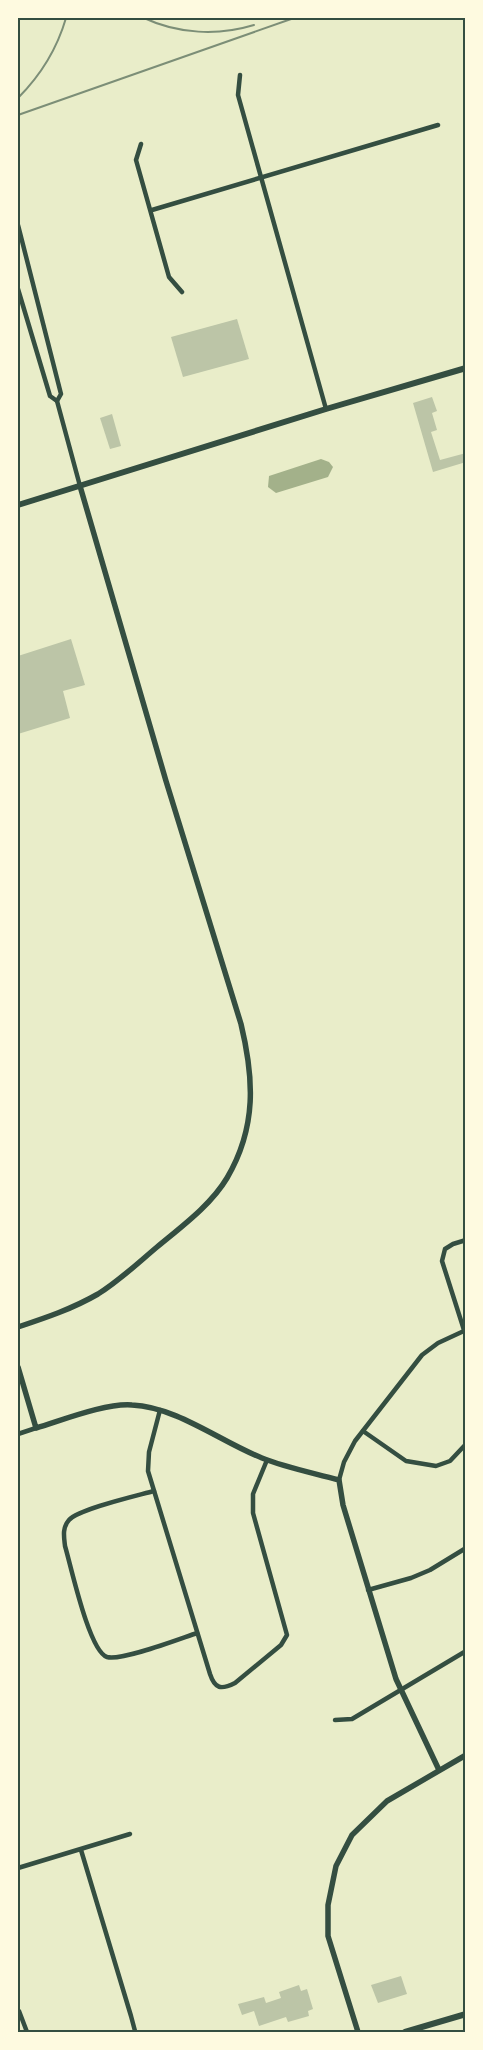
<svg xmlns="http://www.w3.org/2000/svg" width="483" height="2050" font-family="Poppins,sans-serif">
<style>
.water{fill:#a3b18a}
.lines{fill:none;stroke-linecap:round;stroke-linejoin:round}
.stream{stroke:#a3b18a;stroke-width:2}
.building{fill:#bcc5a7}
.minor{stroke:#344e41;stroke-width:4.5}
.tertiary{stroke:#344e41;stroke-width:5.5}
.secondary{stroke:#344e41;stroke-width:6}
.rail{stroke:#7c8e77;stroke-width:2}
.neatline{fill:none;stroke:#344e41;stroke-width:2}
</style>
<rect width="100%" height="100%" fill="#e9edc9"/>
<polygon class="water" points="321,459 329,462 333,467 328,477 276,493 268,487 269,476"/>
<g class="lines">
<polyline class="stream" points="463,18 466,18"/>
</g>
<g class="building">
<polygon points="237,319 249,359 183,377 171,337"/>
<polygon points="432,397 437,411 432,413 437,430 431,432 440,460 466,453 466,462 433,472 413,403"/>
<polygon points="112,414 121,446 110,449 100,418"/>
<polygon points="71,639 85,685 63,691 70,718 18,734 18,656"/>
<polygon points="401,1976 407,1994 378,2003 371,1985"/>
<polygon points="299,1985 301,1991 307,1989 313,2009 308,2011 309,2016 288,2022 286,2017 259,2026 254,2011 242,2015 238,2004 264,1997 266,2003 281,1998 279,1992"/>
</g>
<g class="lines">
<g class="minor">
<polyline points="240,75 238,95 326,409"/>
<polyline points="141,144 136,160 169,277 182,292"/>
<polyline points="152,210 438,125"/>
<polyline points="18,225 61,394 57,401"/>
<polyline points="18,289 50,396 57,401 80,486"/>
<polyline points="464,1330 442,1261 445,1249 453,1244 466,1240"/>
<path d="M160,1410L149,1452L148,1471L210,1674C215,1689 221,1690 235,1683L281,1645L287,1635L253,1513V1494L267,1460"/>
<polyline points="363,1431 406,1461 436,1466 450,1461 466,1444"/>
<polyline points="18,1434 36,1428"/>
<polyline points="339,1480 344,1462 355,1441 422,1355 438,1343 466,1330"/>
<path d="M154,1491C136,1496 79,1509 69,1520C62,1528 64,1537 65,1546C71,1566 89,1651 107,1657C122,1661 179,1639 197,1633"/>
<polyline points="368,1590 411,1578 430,1570 466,1548"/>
<polyline points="335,1720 352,1719 466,1651"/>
<polyline points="81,1850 131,2016 135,2031 133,2032"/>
<polyline points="18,1868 130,1834"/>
<polyline points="19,2011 27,2032"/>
</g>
<g class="tertiary">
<path d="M18,1327C45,1318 72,1309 98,1294C119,1281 138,1263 157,1247C181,1227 211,1205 227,1178C257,1127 254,1078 241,1024L166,781L80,486"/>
<path d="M18,1367L36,1428C63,1420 105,1403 132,1405C177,1407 221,1442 262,1458C287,1468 314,1473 339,1480L343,1505L396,1679L439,1770"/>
<polyline points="358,2032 328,1936 328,1905 336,1866 352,1835 387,1801 466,1755"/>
</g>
<g class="secondary">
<polyline points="18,505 326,409 466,368"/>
<polyline points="405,2032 466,2014"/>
</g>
<g class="rail">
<path d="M144,18C178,34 218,36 254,25"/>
<path d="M18,98C41,75 57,49 66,18"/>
<polyline points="18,115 294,18"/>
</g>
</g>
<rect width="483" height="2050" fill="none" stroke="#fefae0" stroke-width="38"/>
<rect x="19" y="19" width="445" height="2012" class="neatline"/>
</svg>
